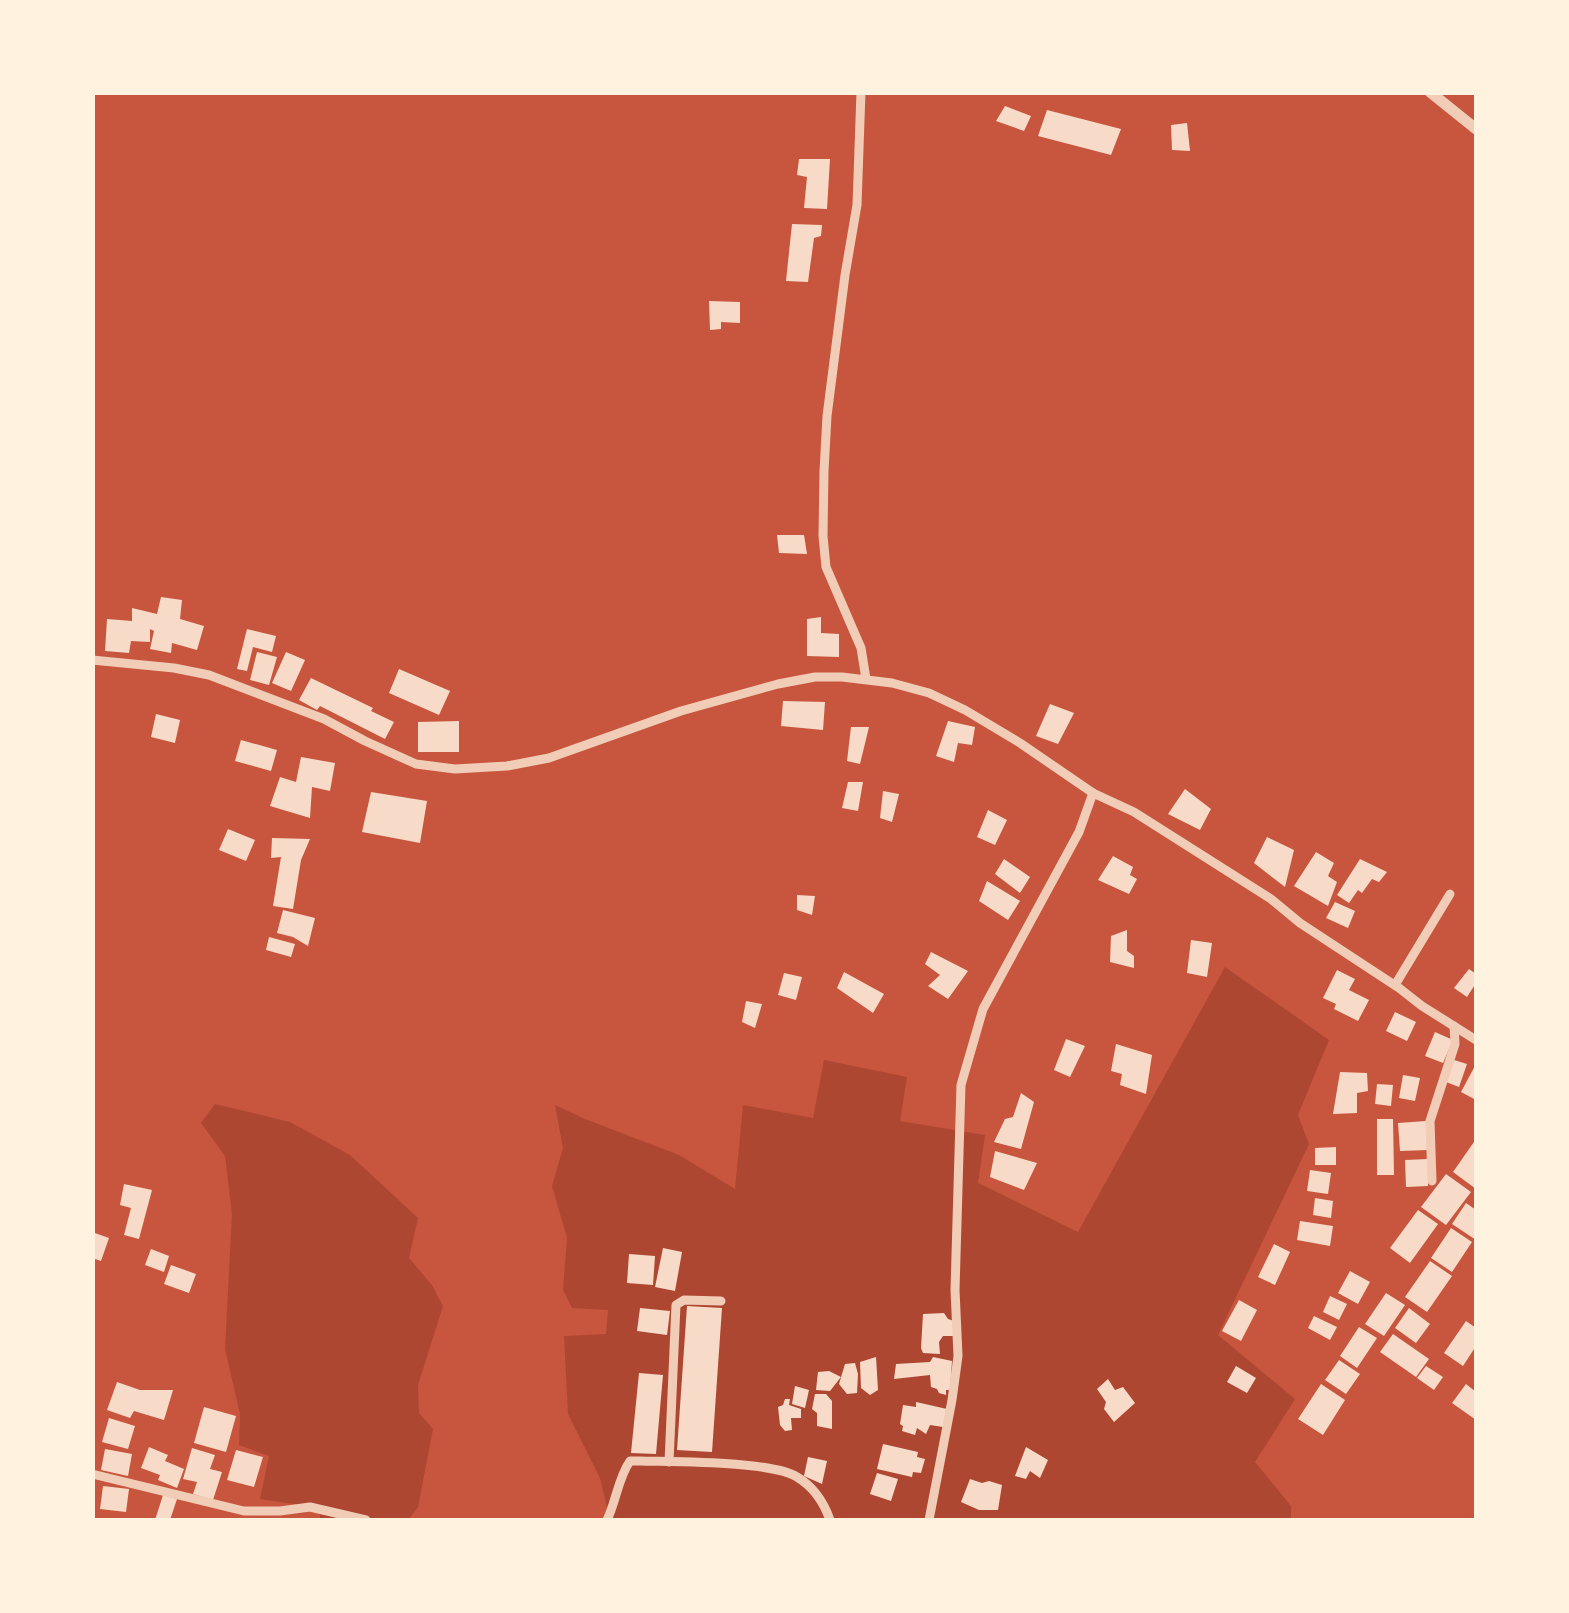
<svg xmlns="http://www.w3.org/2000/svg" width="1569" height="1613" font-family="Barlow,sans-serif">
<style>
.green{fill:#ae4732}
.building{fill:#f7dbc8}
.lines{fill:none;stroke-linecap:round;stroke-linejoin:round}
.minor{stroke:#f1ccb7;stroke-width:9}
.tertiary{stroke:#f1ccb7;stroke-width:11}
</style>
<rect width="100%" height="100%" fill="#c8553d"/>
<g class="green">
<polygon points="1225,967 1329,1040 1298,1115 1309,1144 1218,1335 1295,1399 1255,1462 1291,1506 1291,1520 610,1520 600,1478 568,1414 564,1336 606,1334 608,1310 572,1308 563,1290 567,1238 552,1186 563,1148 555,1105 585,1119 679,1155 735,1189 743,1105 813,1118 824,1060 907,1077 900,1121 985,1135 978,1183 1078,1232"/>
<polygon points="215,1104 290,1122 350,1155 418,1218 409,1258 432,1285 443,1306 418,1385 419,1413 433,1429 418,1507 408,1520 320,1520 320,1508 260,1499 269,1456 239,1445 240,1414 225,1349 232,1214 225,1156 201,1123"/>
</g>
<g class="building">
<polygon points="1005,106 1031,116 1024,131 996,121"/>
<polygon points="1047,110 1121,129 1111,155 1038,136"/>
<polygon points="1187,123 1190,151 1172,150 1171,125"/>
<polygon points="799,159 830,159 827,209 804,208 807,177 797,175"/>
<polygon points="792,224 822,225 821,236 814,238 808,282 786,281"/>
<polygon points="709,301 740,302 740,323 721,322 721,329 710,330"/>
<polygon points="777,535 804,535 807,554 779,553"/>
<polygon points="161,597 182,600 180,619 204,626 197,650 172,643 171,653 150,649 154,631 150,629 150,642 131,641 129,653 105,651 107,619 132,621 132,608 157,614"/>
<polygon points="821,617 821,633 839,634 839,657 807,656 807,619"/>
<polygon points="247,629 276,636 272,652 253,647 247,671 237,669"/>
<polygon points="257,652 277,657 269,685 250,680"/>
<polygon points="286,652 305,660 291,691 272,683"/>
<polygon points="399,669 450,691 439,715 389,693"/>
<polygon points="311,678 373,708 371,711 394,722 385,739 320,706 317,710 299,700"/>
<polygon points="783,701 825,702 823,730 781,726"/>
<polygon points="1050,704 1074,713 1058,744 1036,736"/>
<polygon points="156,714 180,720 175,743 151,737"/>
<polygon points="459,721 459,752 418,752 418,722"/>
<polygon points="948,721 975,727 972,745 958,743 954,762 936,756"/>
<polygon points="851,727 869,727 860,764 847,761"/>
<polygon points="241,740 277,750 271,771 235,761"/>
<polygon points="301,757 335,763 330,791 312,787 310,818 270,806 280,777 296,782"/>
<polygon points="848,782 863,782 858,811 842,808"/>
<polygon points="1185,789 1211,809 1200,830 1168,814"/>
<polygon points="883,791 899,794 892,822 880,818"/>
<polygon points="371,792 427,801 420,843 362,832"/>
<polygon points="988,810 1007,820 995,845 977,837"/>
<polygon points="228,829 255,840 246,861 219,850"/>
<polygon points="1267,837 1294,850 1285,887 1254,863"/>
<polygon points="272,838 310,839 301,860 293,909 273,906 281,857 271,858"/>
<polygon points="1316,852 1334,863 1328,876 1337,882 1328,906 1294,886"/>
<polygon points="1113,856 1133,867 1130,875 1137,879 1129,894 1098,880"/>
<polygon points="1004,859 1030,877 1020,893 995,874"/>
<polygon points="1360,859 1387,872 1379,882 1372,879 1362,893 1358,890 1349,903 1337,895"/>
<polygon points="987,881 1020,901 1008,920 979,901"/>
<polygon points="797,895 815,896 812,915 797,910"/>
<polygon points="1335,902 1355,911 1348,928 1326,918"/>
<polygon points="283,910 315,918 308,946 293,937 277,933"/>
<polygon points="1127,930 1127,951 1134,956 1134,968 1110,962 1111,936"/>
<polygon points="269,937 295,944 291,957 266,950"/>
<polygon points="1191,940 1212,943 1207,977 1187,973"/>
<polygon points="931,952 968,971 948,999 928,986 940,975 925,964"/>
<polygon points="1469,969 1476,974 1476,983 1467,997 1454,988"/>
<polygon points="1337,970 1355,979 1349,990 1369,1000 1358,1021 1334,1009 1336,1004 1323,998"/>
<polygon points="844,972 884,994 873,1013 837,988"/>
<polygon points="784,973 802,977 796,1000 778,995"/>
<polygon points="746,1001 762,1004 755,1028 742,1022"/>
<polygon points="1395,1012 1416,1022 1407,1041 1386,1031"/>
<polygon points="1435,1032 1453,1040 1443,1063 1425,1056"/>
<polygon points="1066,1039 1085,1046 1070,1077 1054,1070"/>
<polygon points="1116,1044 1152,1055 1146,1094 1120,1085 1122,1074 1111,1071"/>
<polygon points="1454,1060 1467,1064 1459,1087 1446,1082"/>
<polygon points="1476,1064 1476,1100 1461,1092"/>
<polygon points="1340,1072 1367,1073 1368,1091 1357,1093 1357,1113 1333,1114"/>
<polygon points="1403,1075 1420,1078 1415,1101 1399,1098"/>
<polygon points="1377,1084 1393,1085 1391,1106 1375,1104"/>
<polygon points="1021,1093 1034,1102 1021,1149 994,1142 1005,1119 1013,1117"/>
<polygon points="1377,1119 1393,1119 1394,1175 1377,1175"/>
<polygon points="1426,1121 1428,1150 1400,1151 1398,1123"/>
<polygon points="1476,1139 1476,1189 1453,1172"/>
<polygon points="1336,1147 1336,1165 1315,1165 1315,1148"/>
<polygon points="995,1151 1037,1163 1024,1190 990,1177"/>
<polygon points="1428,1159 1428,1186 1406,1187 1405,1160"/>
<polygon points="1310,1170 1331,1173 1328,1194 1307,1191"/>
<polygon points="1446,1174 1471,1192 1446,1225 1421,1207"/>
<polygon points="124,1184 152,1190 139,1239 124,1235 131,1208 120,1205"/>
<polygon points="1315,1198 1333,1201 1331,1218 1313,1215"/>
<polygon points="1466,1203 1476,1210 1476,1240 1452,1224"/>
<polygon points="1418,1210 1438,1224 1410,1263 1390,1248"/>
<polygon points="1300,1221 1333,1226 1330,1246 1297,1240"/>
<polygon points="1451,1228 1472,1242 1452,1272 1431,1258"/>
<polygon points="92,1232 109,1238 101,1261 92,1258"/>
<polygon points="1274,1244 1290,1252 1275,1285 1258,1277"/>
<polygon points="663,1248 682,1252 675,1291 655,1287"/>
<polygon points="151,1249 169,1256 164,1272 145,1265"/>
<polygon points="629,1254 655,1256 653,1285 627,1283"/>
<polygon points="1430,1261 1452,1276 1427,1312 1405,1297"/>
<polygon points="171,1265 196,1274 189,1293 164,1284"/>
<polygon points="1350,1271 1370,1282 1358,1304 1338,1293"/>
<polygon points="1386,1293 1405,1305 1384,1336 1365,1324"/>
<polygon points="1330,1296 1347,1304 1339,1320 1323,1312"/>
<polygon points="1239,1300 1257,1310 1241,1341 1222,1331"/>
<polygon points="687,1306 722,1308 712,1452 677,1450"/>
<polygon points="640,1308 670,1311 667,1335 637,1331"/>
<polygon points="1409,1308 1430,1324 1416,1343 1395,1328"/>
<polygon points="944,1313 948,1319 954,1321 955,1336 943,1336 939,1342 940,1354 923,1353 921,1348 923,1314"/>
<polygon points="1314,1316 1337,1327 1330,1340 1308,1328"/>
<polygon points="1466,1321 1476,1328 1476,1346 1463,1366 1444,1353"/>
<polygon points="1359,1327 1377,1338 1357,1368 1340,1356"/>
<polygon points="1393,1334 1429,1359 1416,1377 1380,1352"/>
<polygon points="876,1357 878,1390 870,1395 861,1388 860,1362"/>
<polygon points="933,1357 952,1361 950,1390 946,1390 946,1395 939,1393 937,1389 931,1387 930,1375 894,1379 896,1364 930,1362"/>
<polygon points="1339,1360 1360,1374 1346,1394 1325,1380"/>
<polygon points="855,1363 858,1374 857,1393 847,1394 839,1384 845,1364"/>
<polygon points="1236,1366 1256,1378 1247,1393 1227,1382"/>
<polygon points="1426,1366 1443,1377 1434,1390 1417,1378"/>
<polygon points="829,1371 841,1377 830,1391 816,1390 818,1372"/>
<polygon points="639,1373 663,1375 656,1454 631,1453"/>
<polygon points="1108,1379 1115,1390 1123,1387 1135,1403 1114,1422 1104,1409 1106,1402 1097,1389"/>
<polygon points="117,1382 140,1390 173,1390 164,1420 134,1411 130,1418 107,1410"/>
<polygon points="1321,1384 1345,1400 1323,1435 1298,1419"/>
<polygon points="1466,1384 1476,1392 1476,1420 1452,1403"/>
<polygon points="795,1386 809,1390 805,1408 792,1404"/>
<polygon points="815,1394 826,1394 832,1401 832,1429 817,1426 817,1413 812,1409"/>
<polygon points="785,1399 790,1399 789,1405 801,1409 801,1418 791,1418 792,1430 785,1431 780,1425 778,1407 783,1405"/>
<polygon points="916,1402 947,1409 943,1427 930,1425 926,1434 917,1428 915,1435 902,1431 903,1426 900,1424 903,1405 916,1407"/>
<polygon points="204,1407 236,1416 226,1452 194,1443"/>
<polygon points="109,1418 135,1426 128,1449 102,1442"/>
<polygon points="883,1444 918,1452 917,1457 925,1459 921,1473 913,1472 912,1477 877,1469"/>
<polygon points="149,1447 168,1455 165,1461 184,1469 177,1488 158,1480 160,1475 141,1468"/>
<polygon points="1026,1447 1048,1460 1040,1478 1030,1471 1026,1479 1015,1476"/>
<polygon points="192,1448 215,1455 210,1469 222,1472 213,1500 193,1494 197,1482 183,1479"/>
<polygon points="105,1449 132,1454 128,1476 101,1470"/>
<polygon points="236,1450 263,1457 254,1487 227,1480"/>
<polygon points="808,1457 827,1461 822,1484 804,1476"/>
<polygon points="877,1473 898,1479 891,1501 870,1494"/>
<polygon points="970,1479 982,1483 989,1481 1002,1485 998,1510 979,1510 961,1502"/>
<polygon points="103,1486 129,1489 126,1512 100,1509"/>
<polygon points="163,1495 177,1499 170,1520 155,1520"/>
</g>
<g class="lines">
<g class="minor">
<polyline points="861,92 857,205 845,275 827,416 824,471 823,536 826,567 861,648 866,679"/>
<polyline points="92,660 174,668 209,675 324,719 365,741 416,764 455,769 507,766 549,758 681,711 778,684 815,677 842,677 892,683 929,693 965,710 1020,743 1093,793 1134,812 1271,899 1300,923 1399,988 1422,1006 1476,1040"/>
<polyline points="1395,985 1450,894"/>
<polyline points="1432,1181 1430,1121 1455,1044 1454,1026"/>
<polyline points="669,1462 676,1305 684,1300 721,1301"/>
<polyline points="92,1474 244,1511 280,1511 310,1507 366,1520"/>
<path d="M607,1520C616,1502 618,1478 630,1461H640C673,1462 773,1461 797,1477C814,1487 824,1503 830,1520"/>
<polyline points="929,1520 952,1400 958,1356 955,1290 961,1085 983,1009 1079,832 1093,793"/>
</g>
<polyline class="tertiary" points="1430,92 1476,129"/>
</g>
<rect width="1569" height="1613" fill="none" stroke="#fff3e0" stroke-width="190"/>
</svg>
